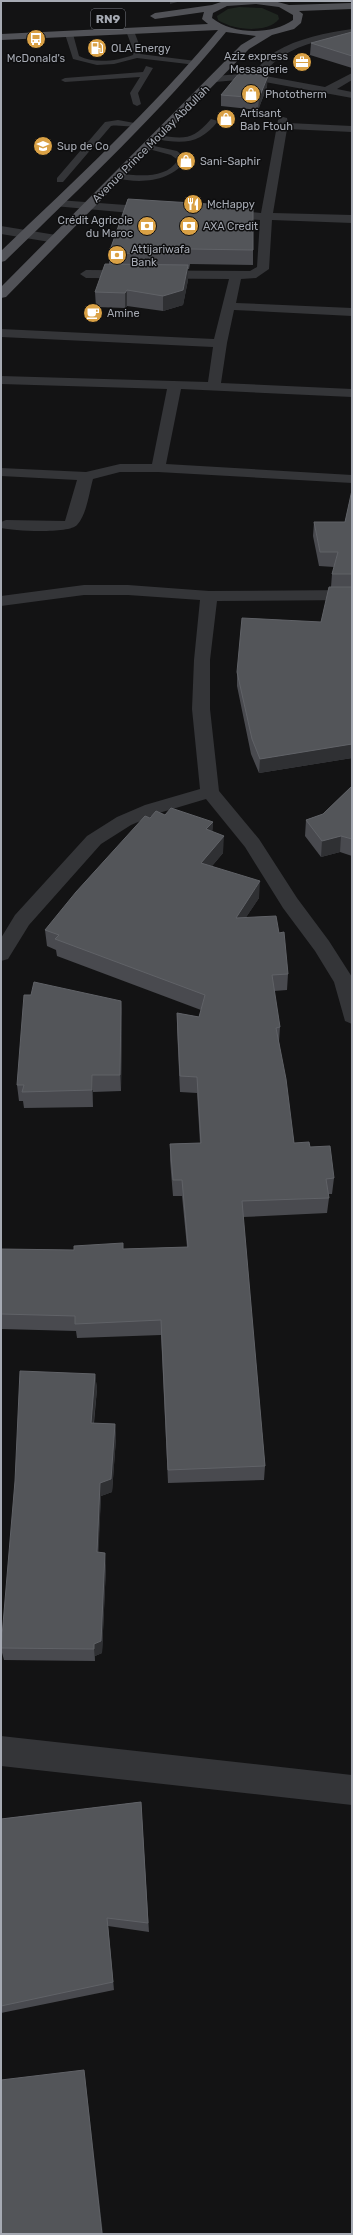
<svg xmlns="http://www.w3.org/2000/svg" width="353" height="2235" font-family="Rubik,sans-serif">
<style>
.green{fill:#1f2620}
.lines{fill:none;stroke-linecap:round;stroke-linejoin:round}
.lane{fill:#343538;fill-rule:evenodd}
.street{fill:#343538;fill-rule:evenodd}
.primary{fill:#515257;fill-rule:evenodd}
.wall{fill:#494a4f}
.shaded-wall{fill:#2f3033}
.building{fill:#535559;stroke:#606267}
.labels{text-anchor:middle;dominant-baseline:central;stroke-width:3;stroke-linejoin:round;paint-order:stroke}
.far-poi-label{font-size:11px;fill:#a6aab3;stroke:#0e0e0f;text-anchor:start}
.far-street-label{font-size:11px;fill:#a6aab3;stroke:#0e0e0f}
.shield{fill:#0e0e0f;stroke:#787b82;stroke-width:1}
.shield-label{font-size:12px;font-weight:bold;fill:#a6aab3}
</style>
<rect width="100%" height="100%" fill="#131314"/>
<path class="green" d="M239,7L262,8L278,15L279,19C267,34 233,30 218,20L217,16L228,9Z"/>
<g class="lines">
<g class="lane">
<path d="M130,29L134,31L142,52L140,54L196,61L200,63L196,65L137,58L114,64L97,65L73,59L65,34L69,32L73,34L79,56C95,64 117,61 133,55L134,52L126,31Z"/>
<polygon points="146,66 153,68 138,93 141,104 137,106 133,104 130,93 140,77 65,82 61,80 65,78 143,72"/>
<path d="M211,119L218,121C204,139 190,144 168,141C163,140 157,140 153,137L157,135C184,139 192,141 211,119Z"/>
<path d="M118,120L140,124C134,129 119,124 111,126L63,182H57V178L105,122Z"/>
<path d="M145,144L177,151L187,159C171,182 141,184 115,178V174H118C139,175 165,180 178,160L171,155L145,148Z"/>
</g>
<g class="street">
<path d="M352,29V35C328,38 302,43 281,57C273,62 268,70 260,75L325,87L352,73V80L337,89L352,92V98L249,79L215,82L210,79C214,74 240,75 248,73C259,69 266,58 275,52C298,38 326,33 352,29Z"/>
<path d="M283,117L287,118L288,123L352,126V132L287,129L273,213L352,215V223L272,220L269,269L256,278L241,279L236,303L352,308V316L234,310L227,343L221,383L352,389V397L181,389L166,464L352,475V483L158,472H120L93,479C89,493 87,514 77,525C69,534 13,531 1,528V522L6,520L65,521L77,480L1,476V468L86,472L120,464H152L167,389L1,384V376L208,382L213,347L1,337V329L214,339L229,279L86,278L80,274L86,270L250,271L257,267L260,220L247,219L245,216L251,212L261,213L278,120Z"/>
<polygon points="58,200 153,207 159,211 153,215 54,206 52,204"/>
<polygon points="1,226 56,235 62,239 56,243 1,234"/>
<polygon points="84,585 128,585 209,591 352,590 352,600 217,601 210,660 210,709 219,791 259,839 297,898 329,941 352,977 352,1024 345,1021 334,982 315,951 283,908 245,847 206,799 159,813 131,825 101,844 29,925 8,959 1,961 1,938 15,915 87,836 117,817 145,805 200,789 192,709 194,660 200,600 128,595 84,595 1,606 1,596"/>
<polygon points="1,1736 352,1775 352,1805 1,1766"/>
</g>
<path class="primary" d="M224,1H274L289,5L352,3V9L299,11L303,14L301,23L294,29L272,35L249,49L6,297L1,298V287L241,45L256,36L226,32C159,114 81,187 5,261L1,262V251C75,180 152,109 218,30L1,40V34L208,24L202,19L204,12L155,19L150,16L155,13L212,5ZM256,4L279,7L293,15V20C272,35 233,35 212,18L213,13L227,6Z"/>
</g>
<g class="wall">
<polygon points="352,32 352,68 310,55 311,43"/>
<polygon points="267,87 258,110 221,106 221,95"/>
<polygon points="128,199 253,250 253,265 190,264 189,269 188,269 188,280 183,305 163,311 127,306 125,308 96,307 95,292 109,264 109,253"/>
<polygon points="352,490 352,758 259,773 251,754 237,686 237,672 321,622 331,587 332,574 334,567 319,566 313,536 314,522 345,522"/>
<polygon points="352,786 352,856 340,852 321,857 305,836 306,820 323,814"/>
<polygon points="165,815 213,822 212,832 223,853 212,866 259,898 246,917 288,974 287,990 274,991 280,1027 279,1042 294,1143 310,1147 334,1178 332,1194 328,1194 329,1198 327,1213 243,1217 265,1466 264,1480 168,1483 161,1335 77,1338 76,1331 1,1329 1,1249 74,1250 123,1249 187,1247 182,1196 173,1196 170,1160 170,1144 200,1143 197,1093 180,1092 177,1029 177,1013 199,1017 201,1010 57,956 56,950 47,946 45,930 150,818"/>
<polygon points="121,1001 122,1017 121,1091 93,1092 93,1107 24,1108 23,1101 19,1101 17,1085"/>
<polygon points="95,1374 97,1389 94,1423 115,1424 116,1438 112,1492 101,1496 98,1552 106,1566 102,1653 95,1656 95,1661 4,1660 1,1649 1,1645"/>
<polygon points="141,1802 149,1932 108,1926 114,1990 1,2013 1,1819"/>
</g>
<g class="shaded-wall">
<polygon points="170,1 181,1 170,4"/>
<polygon points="268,76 267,87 258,110 259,98"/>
<polygon points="188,265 188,280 183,305 163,311 163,296"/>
<polygon points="127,290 127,306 125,308 125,293"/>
<polygon points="352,744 352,758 259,773 260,759"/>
<polygon points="213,822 212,839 206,829"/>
<polygon points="224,836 223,853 201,879 201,863"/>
<polygon points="341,836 340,852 321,857 322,841"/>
<polygon points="260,881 259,898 235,934 236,918"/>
<polygon points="121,1001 122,1017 121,1091 120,1075"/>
<polygon points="92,1075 93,1092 93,1107 92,1090"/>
<polygon points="95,1374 97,1389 92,1437 91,1423"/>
<polygon points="115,1424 116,1438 112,1492 101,1496 98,1566 97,1552 100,1483"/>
<polygon points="105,1553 106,1566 102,1653 95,1656 95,1661 94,1649 94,1644"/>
<polygon points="107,1918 108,1926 114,1990 113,1982"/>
<polygon points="84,2070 85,2076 103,2234 102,2234"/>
</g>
<g class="building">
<polygon points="352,32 352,56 311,43"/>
<polygon points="240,72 268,76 259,98 221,95"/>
<polygon points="128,199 208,204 253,209 253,250 190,249 190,254 109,253"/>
<polygon points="105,264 188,265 183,290 163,296 127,290 125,293 95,292"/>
<polygon points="352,490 352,574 332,574 338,552 320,552 314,522 345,522"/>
<polygon points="329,587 352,587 352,744 260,759 252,739 237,672 242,618 321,622"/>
<polygon points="352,786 352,839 341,836 322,841 306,820 323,814"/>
<polygon points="171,808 213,822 206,829 224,836 201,863 260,881 236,918 276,916 279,933 284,932 288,974 272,975 280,1027 276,1028 286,1079 294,1143 309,1142 310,1147 330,1146 334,1178 326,1179 329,1198 242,1201 265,1466 168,1470 161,1320 75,1324 75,1316 1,1314 1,1249 74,1250 74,1246 123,1243 123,1249 188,1247 182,1180 173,1180 170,1144 201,1143 197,1077 180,1076 177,1013 199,1017 205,995 55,939 59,935 45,930 76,892 145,816 150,818 156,811 165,815"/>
<polygon points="34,982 121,1001 120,1075 92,1075 92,1090 22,1092 24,1085 17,1085 24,995 31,995"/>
<polygon points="20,1371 95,1374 91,1423 115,1424 111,1479 100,1483 97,1552 105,1553 101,1641 94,1644 94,1649 1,1648 15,1481"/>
<polygon points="141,1802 148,1923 107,1918 113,1982 1,2006 1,1819"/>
<polygon points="84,2070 102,2234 1,2234 1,2080"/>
</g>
<defs>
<g id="bus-disc" transform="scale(1)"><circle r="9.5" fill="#daa145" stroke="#0e0e0f"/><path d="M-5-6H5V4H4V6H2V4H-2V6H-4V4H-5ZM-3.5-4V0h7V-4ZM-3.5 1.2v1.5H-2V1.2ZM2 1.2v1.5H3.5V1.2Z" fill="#fff"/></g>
<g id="fuel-disc" transform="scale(1)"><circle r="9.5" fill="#daa145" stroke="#0e0e0f"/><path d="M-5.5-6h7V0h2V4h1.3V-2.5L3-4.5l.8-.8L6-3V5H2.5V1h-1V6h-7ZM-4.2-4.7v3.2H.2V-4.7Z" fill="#fff"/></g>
<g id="office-disc" transform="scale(1)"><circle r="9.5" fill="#daa145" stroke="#0e0e0f"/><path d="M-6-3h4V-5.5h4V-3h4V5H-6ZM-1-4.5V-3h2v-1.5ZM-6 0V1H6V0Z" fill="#fff"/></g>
<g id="shop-disc" transform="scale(1)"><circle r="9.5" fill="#daa145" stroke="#0e0e0f"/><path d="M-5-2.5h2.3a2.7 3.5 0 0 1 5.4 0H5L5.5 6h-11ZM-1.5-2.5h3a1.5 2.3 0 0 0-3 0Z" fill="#fff"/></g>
<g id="university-disc" transform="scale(1)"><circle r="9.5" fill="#daa145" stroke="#0e0e0f"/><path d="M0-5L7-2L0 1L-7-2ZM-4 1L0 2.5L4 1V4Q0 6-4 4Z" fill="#fff"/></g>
<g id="restaurant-disc" transform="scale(1)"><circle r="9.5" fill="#daa145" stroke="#0e0e0f"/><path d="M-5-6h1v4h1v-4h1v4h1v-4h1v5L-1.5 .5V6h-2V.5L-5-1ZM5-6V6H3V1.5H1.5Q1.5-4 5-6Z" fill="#fff"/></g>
<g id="bank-disc" transform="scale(1)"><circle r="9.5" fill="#daa145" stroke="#0e0e0f"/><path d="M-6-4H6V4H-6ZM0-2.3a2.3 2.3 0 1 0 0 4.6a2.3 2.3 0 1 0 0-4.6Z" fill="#fff"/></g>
<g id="cafe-disc" transform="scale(1)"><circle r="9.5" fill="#daa145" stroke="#0e0e0f"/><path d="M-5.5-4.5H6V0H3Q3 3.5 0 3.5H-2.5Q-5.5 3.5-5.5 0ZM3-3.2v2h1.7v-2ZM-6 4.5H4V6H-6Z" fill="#fff"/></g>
</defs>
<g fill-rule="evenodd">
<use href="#bus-disc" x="36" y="39"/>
<use href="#fuel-disc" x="97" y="48"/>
<use href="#office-disc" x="302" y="62"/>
<use href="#shop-disc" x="251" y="94"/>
<use href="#shop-disc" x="226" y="119"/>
<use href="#university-disc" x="43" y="146"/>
<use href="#shop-disc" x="186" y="161"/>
<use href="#restaurant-disc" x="193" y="204"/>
<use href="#bank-disc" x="147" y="226"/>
<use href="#bank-disc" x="189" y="226"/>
<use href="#bank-disc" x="117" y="255"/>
<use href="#cafe-disc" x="93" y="313"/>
</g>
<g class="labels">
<g class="far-poi-label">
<text x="111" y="48">OLA Energy</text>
<text x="288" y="56" text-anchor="end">Aziz express<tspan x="288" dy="13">Messagerie</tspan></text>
<text x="36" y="58" text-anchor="middle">McDonald's</text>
<text x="265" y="94">Phototherm</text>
<text x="240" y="113">Artisant<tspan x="240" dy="13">Bab Ftouh</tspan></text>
<text x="57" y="146">Sup de Co</text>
<text x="200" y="161">Sani-Saphir</text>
<text x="207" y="204">McHappy</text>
<text x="133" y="220" text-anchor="end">Crédit Agricole<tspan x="133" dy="13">du Maroc</tspan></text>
<text x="203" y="226">AXA Credit</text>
<text x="131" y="249">Attijariwafa<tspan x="131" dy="13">Bank</tspan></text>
<text x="107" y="313">Amine</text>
</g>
<g class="far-street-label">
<text transform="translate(151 144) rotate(-45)">Avenue Prince Moulay Abdullah</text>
</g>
<rect class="shield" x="91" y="9" width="34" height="20" rx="3"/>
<g class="shield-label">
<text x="108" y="19">RN9</text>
</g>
</g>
<rect width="353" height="2235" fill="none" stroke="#a6aab3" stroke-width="4"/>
</svg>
